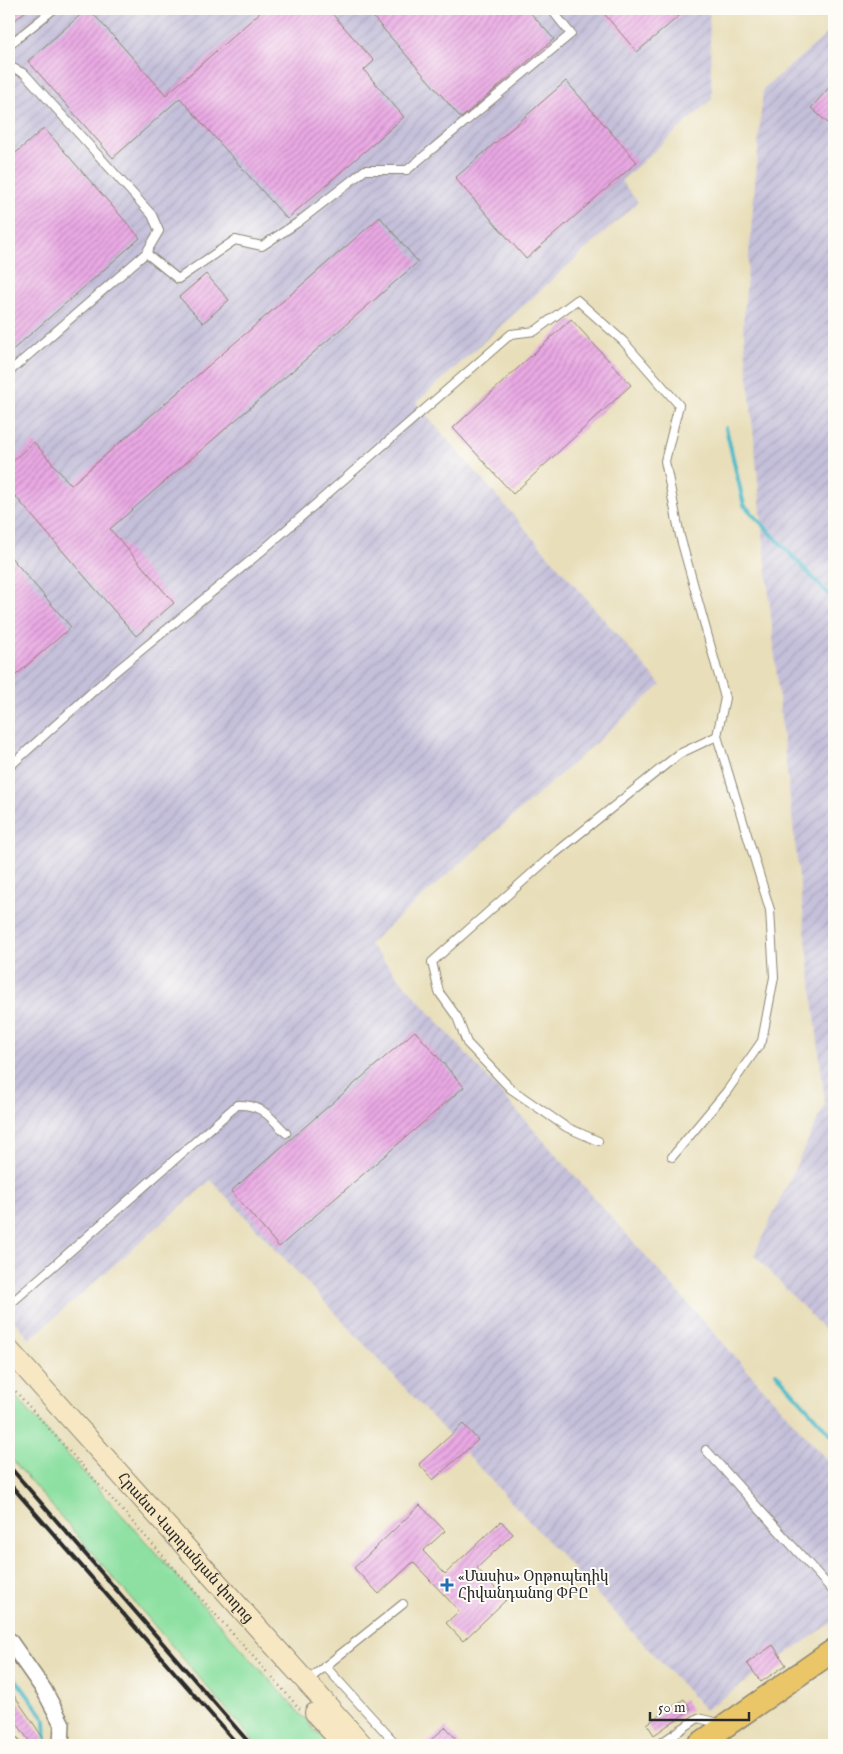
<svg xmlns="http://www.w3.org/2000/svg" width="843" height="1754" font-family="'IM FELL English','Noto Serif Armenian',serif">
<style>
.industrial{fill:url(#industrial-furrows)}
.green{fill:#8de0a1;stroke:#5c8666}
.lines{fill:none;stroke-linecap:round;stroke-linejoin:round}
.stream{stroke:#4fbbca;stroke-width:4}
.building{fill:url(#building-hatch)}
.lane-casing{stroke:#8a8472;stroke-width:10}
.street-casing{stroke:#8a8472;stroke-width:18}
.secondary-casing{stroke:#8a8472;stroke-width:22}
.primary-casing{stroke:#8a8472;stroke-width:25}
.path{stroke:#8a8472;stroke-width:2.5;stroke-dasharray:1 4;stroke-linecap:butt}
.lane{stroke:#fff;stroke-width:8}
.street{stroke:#fff;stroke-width:15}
.secondary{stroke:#f7e8c3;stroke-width:20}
.primary{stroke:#ebc669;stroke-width:22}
.rail{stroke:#2b2b2b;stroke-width:4}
.poi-dot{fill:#1f6fb2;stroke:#fdfcf7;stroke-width:2}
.labels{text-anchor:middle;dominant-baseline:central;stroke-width:4;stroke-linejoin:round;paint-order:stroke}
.street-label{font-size:15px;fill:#2b2b2b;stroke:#fdfcf7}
.poi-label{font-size:15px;fill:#2b2b2b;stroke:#fdfcf7;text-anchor:start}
</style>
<defs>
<pattern id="industrial-furrows" width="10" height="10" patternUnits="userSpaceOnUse" patternTransform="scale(1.25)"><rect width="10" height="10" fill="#c5c0da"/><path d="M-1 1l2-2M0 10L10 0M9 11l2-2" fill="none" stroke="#a9a5bb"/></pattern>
<pattern id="building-hatch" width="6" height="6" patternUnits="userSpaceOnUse" patternTransform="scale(1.25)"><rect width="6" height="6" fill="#eaa9e4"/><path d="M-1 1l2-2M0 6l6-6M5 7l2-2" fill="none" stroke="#be8ab9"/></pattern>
</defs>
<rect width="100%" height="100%" fill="#fdfcf7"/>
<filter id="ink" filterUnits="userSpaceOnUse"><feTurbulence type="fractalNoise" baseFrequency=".02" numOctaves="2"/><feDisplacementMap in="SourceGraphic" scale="10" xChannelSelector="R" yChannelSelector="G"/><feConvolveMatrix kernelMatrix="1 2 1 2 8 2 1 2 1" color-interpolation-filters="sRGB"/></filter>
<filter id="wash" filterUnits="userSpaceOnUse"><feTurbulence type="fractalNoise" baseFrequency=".0096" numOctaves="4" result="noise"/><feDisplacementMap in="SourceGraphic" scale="20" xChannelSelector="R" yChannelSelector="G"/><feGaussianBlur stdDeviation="1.12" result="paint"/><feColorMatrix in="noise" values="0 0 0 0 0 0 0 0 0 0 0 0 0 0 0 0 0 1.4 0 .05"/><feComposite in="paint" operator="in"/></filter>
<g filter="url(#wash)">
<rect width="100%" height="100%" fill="#e8deb9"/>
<g class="industrial">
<polygon points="9,9 709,9 712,99 621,181 638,202 416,403 661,685 369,944 834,1468 834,1621 705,1710 211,1180 30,1339 9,1315"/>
<polygon points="834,28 834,1340 754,1255 825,1104 781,720 743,325 763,89"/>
</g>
<polygon class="green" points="9,1389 328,1745 257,1745 9,1456"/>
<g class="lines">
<g class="stream">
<polyline points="726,428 744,505 834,600"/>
<polyline points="776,1373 834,1438"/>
<polyline points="9,1670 45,1719 46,1745"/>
</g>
</g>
<g id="blocks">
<g class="building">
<polygon points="9,9 28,9 9,25"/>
<polygon points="87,9 89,9 166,95 264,9 328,9 374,61 364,70 404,117 287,219 180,98 113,158 28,61"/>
<polygon points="366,9 527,9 554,39 461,118"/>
<polygon points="600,9 687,9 637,52"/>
<polygon points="566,81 637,162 526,259 455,178"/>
<polygon points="834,82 834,116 828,123 811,108"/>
<polygon points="44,128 140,238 9,353 9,159"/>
<polygon points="380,217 418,262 110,529 174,603 136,636 9,489 9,464 34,442 71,485"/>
<polygon points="206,274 229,300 203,323 179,297"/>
<polygon points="571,319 631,385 513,494 453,428"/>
<polygon points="9,555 71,627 9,681"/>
<polygon points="415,1031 464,1087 279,1247 231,1191"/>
<polygon points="463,1424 478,1440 433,1480 419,1464"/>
<polygon points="420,1505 445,1531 423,1551 445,1574 501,1521 513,1534 477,1568 506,1600 463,1641 446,1623 459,1611 413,1562 379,1594 354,1568"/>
<polygon points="773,1645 786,1665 761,1682 747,1663"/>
<polygon points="9,1688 44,1739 36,1745 32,1745 9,1712"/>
<polygon points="684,1699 691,1709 654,1735 647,1724"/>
<polygon points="446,1727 461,1745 425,1745"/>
</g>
</g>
</g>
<g filter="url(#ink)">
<use href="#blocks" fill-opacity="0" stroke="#8a8472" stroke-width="1"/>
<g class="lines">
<g class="lane-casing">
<g id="lane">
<polyline points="9,45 54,9"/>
<polyline points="9,66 25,74 152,215 159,231 146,253 9,372"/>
<polyline points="146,253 178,279 235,240 262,246 297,223 365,170 407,170 571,34 551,9"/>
<polyline points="9,767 110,676 256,556 511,334 535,331 577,300 623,341 679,405 665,461 680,536 725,698 717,736 770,910 774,977 762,1041 727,1091 672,1157"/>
<polyline points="598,1141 566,1127 511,1089 467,1043 457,1017 439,992 432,962 548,859 679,754 717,736"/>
<path d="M9,1305L237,1105C262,1104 269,1116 286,1133"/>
<polyline points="706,1450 834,1592"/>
<polyline points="325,1666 397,1745"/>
<polyline points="307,1681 403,1604"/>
<polyline points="658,1745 698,1718 722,1724"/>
</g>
</g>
<g class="street-casing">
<g id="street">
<polyline points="9,1640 44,1690 62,1724 61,1745"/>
<polyline points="9,1743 13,1745"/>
</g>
</g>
<g class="secondary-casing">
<g id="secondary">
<path id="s1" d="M9,1350L363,1745"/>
<polyline points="315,1713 344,1745"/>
</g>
</g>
<g class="primary-casing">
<polyline id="primary" points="698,1745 834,1650"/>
</g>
<polyline class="path" points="9,1384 300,1709"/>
<use href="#lane" class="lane"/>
<use href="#street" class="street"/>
<use href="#secondary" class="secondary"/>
<use href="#primary" class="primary"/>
<g class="rail">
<polyline points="9,1466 251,1745"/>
<polyline points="9,1483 238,1745"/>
</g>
</g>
</g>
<path class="poi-dot" d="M444.5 1577.5h5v5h5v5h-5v5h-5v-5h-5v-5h5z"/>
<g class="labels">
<g class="street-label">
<text stroke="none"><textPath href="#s1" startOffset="265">Հրանտ Վարդանյան փողոց</textPath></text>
</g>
<g class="poi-label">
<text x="458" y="1576">«Մասիս» Օրթոպեդիկ<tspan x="458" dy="17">Հիվանդանոց ՓԲԸ</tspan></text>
</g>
</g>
<rect width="843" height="1754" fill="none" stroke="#fdfcf7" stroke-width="30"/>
<path d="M650 1712v8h99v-8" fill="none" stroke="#2b2b2b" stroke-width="2.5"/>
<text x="658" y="1712" font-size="15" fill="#2b2b2b" stroke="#fdfcf7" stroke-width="4" paint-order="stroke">50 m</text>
</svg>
